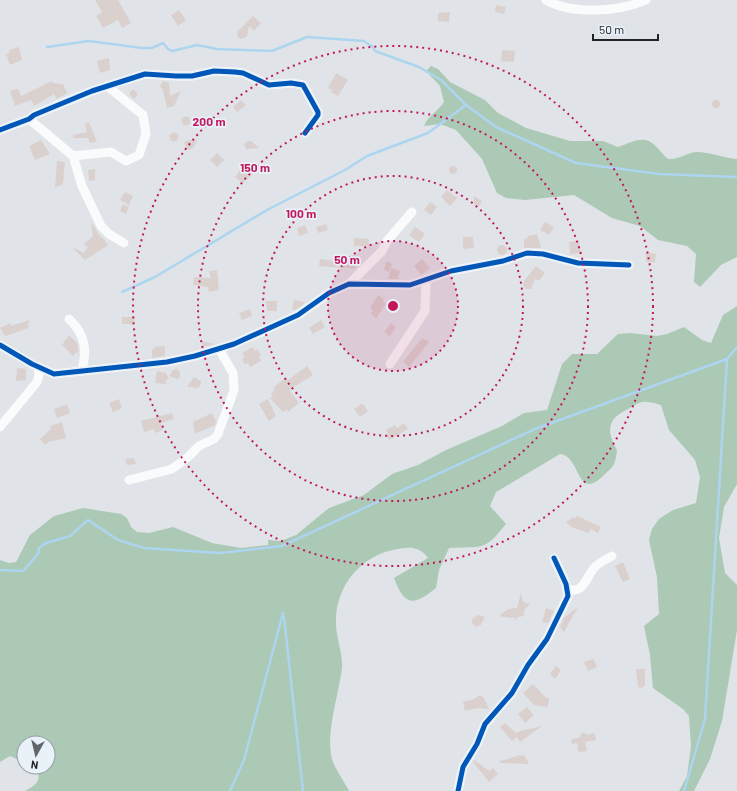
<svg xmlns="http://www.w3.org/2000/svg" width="737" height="791" font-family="Barlow,sans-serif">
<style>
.forest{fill:#abc9b5}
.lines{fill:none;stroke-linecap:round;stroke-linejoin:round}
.stream{stroke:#add5f0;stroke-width:2.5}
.building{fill:#dad0ce}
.minor{stroke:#fafbfc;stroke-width:9}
.cycleway-casing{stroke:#e9f1f9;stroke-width:8}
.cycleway{stroke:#0057b8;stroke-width:5}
.ring{fill:none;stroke:#c2185b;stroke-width:2;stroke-dasharray:2 4}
.centre{fill:#c2185b;stroke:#e9f1f9;stroke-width:2}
.ring-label{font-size:12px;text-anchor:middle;font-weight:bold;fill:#c2185b;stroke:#e9f1f9;stroke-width:3.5;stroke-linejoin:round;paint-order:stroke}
</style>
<rect width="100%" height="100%" fill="#e0e4e8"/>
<g class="forest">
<path d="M431,66L438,69L450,82L485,100L498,113L526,128L570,141H603L618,147C628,144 642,135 652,143C658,147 662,154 668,159C679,160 686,153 696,152C711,152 723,158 737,159V257L721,265L700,287L694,282L696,254L687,246L658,240L640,226L612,218L574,195L525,200L506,198L497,193L482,159L456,130L440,124L424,126C427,117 438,111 444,102L440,86L426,71Z"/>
<path d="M737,306V484L724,507L719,538L725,573L737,585V630L722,721L710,759L694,791H679L687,776L691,747L689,716L683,709L653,688L650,655L644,626L659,614L657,577L649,540L652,529L659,519L673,510L696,503L700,477L695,460L669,430L661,405C656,404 648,401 642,402C637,403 632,407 628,409C607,419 606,431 617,450C615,465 615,465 603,476C576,502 581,456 560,454L496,492L490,506L506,524C484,552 483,546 449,548L439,570L436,588C415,605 405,608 394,578L428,558C419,545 406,547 393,550C359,557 335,588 336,623C336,638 343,653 342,668C339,694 324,738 333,762C337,772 344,781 349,791H25C36,785 45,778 33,767H48V743H24V762L10,756L0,762V560L9,563L16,562L30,535L54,516L83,508L121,514L127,518L131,527L137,532L149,533L173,527L212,543L241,548L268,545V540L281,541L296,535L329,508L364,495L392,474L418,465L446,450L502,426L524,413L547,410L562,364L572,354H597L618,334L630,333L657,336L667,334L684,327L702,340L711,343L723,315Z"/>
</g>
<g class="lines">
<g class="stream">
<polyline points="47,47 89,41 142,48 152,48 163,43 168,49 172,51 197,45 217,49 272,51 307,37 364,41 373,47 375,51 419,67 441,80 466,105 496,127 576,163 659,174 737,177"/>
<polyline points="122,292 155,277 267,210 345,170 367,156 428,133 466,105"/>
<polyline points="0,570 23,571 38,554 39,548 46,543 70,536 88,520 118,540 144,548 220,553 282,546 535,429 727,359 737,347"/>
<polyline points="284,617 303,791"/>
<polyline points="230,791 244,760 283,613"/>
<polyline points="684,791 705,719 727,359"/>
</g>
</g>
<g class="building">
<polygon points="95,0 118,0 131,23 122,28 118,20 103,28 96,16 102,12"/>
<polygon points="496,5 506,7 504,14 495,12"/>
<polygon points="179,10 186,20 178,26 171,15"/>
<polygon points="450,12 449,22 438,21 438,13"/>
<polygon points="253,16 261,23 254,31 249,26 247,37 241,39 238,37 237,32"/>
<polygon points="19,47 22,60 10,65 6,54 10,53 9,50"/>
<polygon points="502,50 515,51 514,62 501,61"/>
<polygon points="109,58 110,70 100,73 97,61"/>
<polygon points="336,73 348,80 338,96 331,92 333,90 328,88"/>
<polygon points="52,81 53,83 63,84 67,93 57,99 54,94 34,106 31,100 15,106 10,91 18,89 21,96"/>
<polygon points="163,81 169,83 170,96 181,91 174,106 167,108 163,90 160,86"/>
<polygon points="133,89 138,94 134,99 129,94"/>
<circle cx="716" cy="104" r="4"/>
<polygon points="241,100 246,105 237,112 233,107"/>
<circle cx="186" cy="121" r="4.5"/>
<polygon points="89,122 97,142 90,143 88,138 73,138 73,135 87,132 85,124"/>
<circle cx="174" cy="137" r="4.5"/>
<polygon points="41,140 50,154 35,160 29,146"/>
<polygon points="189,140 197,140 194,147 190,150 186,148 184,142"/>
<polygon points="248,141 251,141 259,148 246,149 244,144"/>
<polygon points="217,153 224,160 217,167 210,160"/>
<polygon points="57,161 65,162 63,183 62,185 55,187"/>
<circle cx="453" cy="170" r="4"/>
<polygon points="243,166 253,173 243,183 235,177"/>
<polygon points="95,169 95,180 89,181 88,170"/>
<polygon points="447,190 457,198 450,206 441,197"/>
<polygon points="125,192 133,196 129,205 120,200"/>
<polygon points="474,196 482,201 479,206 474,204"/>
<polygon points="430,202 437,207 431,215 424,210"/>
<polygon points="123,204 129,207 126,214 120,211"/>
<polygon points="91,222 101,238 102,237 108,245 85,260 72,247 84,253 88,247 84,244 93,236"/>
<polygon points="545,222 554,227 549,235 540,230"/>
<polygon points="326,224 328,230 318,233 316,227"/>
<polygon points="305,225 308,233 299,236 297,228"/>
<polygon points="415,227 425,234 419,242 409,235"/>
<polygon points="537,234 541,248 524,248 524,239 528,238 527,236"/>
<polygon points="463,237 473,237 474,248 463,249"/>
<polygon points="354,238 369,239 369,246 354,246"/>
<polygon points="579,241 581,253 570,254 569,242"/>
<circle cx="502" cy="250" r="5"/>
<polygon points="646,252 656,254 655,262 646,262"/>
<polygon points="320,259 334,261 334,259 357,260 355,269 344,267 344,268 319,266"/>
<polygon points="422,259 430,268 421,275 414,266"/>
<polygon points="386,261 392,264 389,272 384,270"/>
<polygon points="536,266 545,273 539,281 535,279 531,289 526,289 523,285 524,281"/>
<polygon points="391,268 400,271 398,279 388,279"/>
<polygon points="217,270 219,290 209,292 208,287 193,285 194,277 211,278 209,271"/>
<polygon points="378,295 384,299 383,302 386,304 376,318 371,314 373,310 370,308"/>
<polygon points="294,300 304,302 304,304 295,310 292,309"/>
<polygon points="266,301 277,301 277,311 267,311"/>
<polygon points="250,309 252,316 242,320 239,313"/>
<polygon points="122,317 135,317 134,324 122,324"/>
<polygon points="30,320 28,324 29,328 5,336 0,328 11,323 11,326"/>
<polygon points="321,320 325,327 313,334 309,328"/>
<polygon points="391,323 396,327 390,336 384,332"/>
<polygon points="69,335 78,344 78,354 77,352 73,356 62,345"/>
<polygon points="422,338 429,342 409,367 403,362"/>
<polygon points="202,341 214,344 203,347"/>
<polygon points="165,346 165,356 152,358 152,349 154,349 154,347"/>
<polygon points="253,347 255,351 258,349 261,355 259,357 261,361 250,367 248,363 245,364 242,359 245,357 242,353"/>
<polygon points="307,366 313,375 289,390 299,403 288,412 287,410 283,412 270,398 273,396 271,394 275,390 273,388 286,377 288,380"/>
<polygon points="17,368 26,369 26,380 16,381"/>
<polygon points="177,369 180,372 180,377 177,379 169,376 173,370"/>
<polygon points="157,371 166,373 169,379 166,380 166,384 155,383"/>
<polygon points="194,377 202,382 198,388 187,387"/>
<polygon points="119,399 122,408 113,412 109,403"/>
<polygon points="268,399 276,416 269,421 259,404"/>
<polygon points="67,404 70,413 57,418 54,409"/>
<polygon points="361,404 363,404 368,411 360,417 354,409"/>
<polygon points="172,413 174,419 161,423 163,430 155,433 154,429 144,432 141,421"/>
<polygon points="212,413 216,421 215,425 197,433 194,432 193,422"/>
<polygon points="62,422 66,438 49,442 45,445 40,439 51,429 50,426"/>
<polygon points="404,423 408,429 389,440 386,435 388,434 386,430 395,425 397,428"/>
<polygon points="134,458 136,464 127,465 125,459"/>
<polygon points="577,516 601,527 598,533 591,529 589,533 571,527 566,522 572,518 576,518"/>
<polygon points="623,562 630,579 623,582 615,566"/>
<polygon points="521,593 523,602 530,604 524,610 524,616 518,617 514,621 515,617 510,618 499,616 508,609 517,608"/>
<polygon points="578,607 564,632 560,627 564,618"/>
<polygon points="546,608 554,611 548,623 542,622"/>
<polygon points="478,615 485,617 481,625 476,627 472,623 472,619"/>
<polygon points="594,659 597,667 588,671 584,662"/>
<polygon points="556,666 561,670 555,679 550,674"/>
<polygon points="636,669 645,669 645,685 642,688 638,687"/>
<polygon points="533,684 546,698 549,698 548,707 534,705 523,693"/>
<polygon points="480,695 484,698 489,709 477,708 465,711 463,702 474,699"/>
<polygon points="527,707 534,715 525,723 518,714"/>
<polygon points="505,723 516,733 520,731 542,726 520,742 517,737 512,741 500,727"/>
<polygon points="582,732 588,735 595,733 596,740 585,742 587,751 580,752 578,751 577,743 572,744 571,740 580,737"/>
<polygon points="521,755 525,756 529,764 500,763 500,761"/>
<polygon points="474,760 489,771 493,768 498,774 489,782 473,762"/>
</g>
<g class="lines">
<g class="minor">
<path d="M546,0C572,15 619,12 646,0"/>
<polyline points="29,119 73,156 82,186 101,226 109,234 124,243"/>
<polyline points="0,130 29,119 34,115 92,91 145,74 176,76 192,76 214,71 235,72 243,73 269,85 291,83 303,85 318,112 318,115 305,133"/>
<polyline points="73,156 111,152 126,161 139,155 146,134 143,115 107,86"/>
<polyline points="349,284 382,251 387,241 412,212"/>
<path d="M69,319C86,335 87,350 82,371"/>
<polyline points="0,345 32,364 54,374 167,362 195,356 234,344 298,315 329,293 349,284 410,285 451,271 503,261 527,253 543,254 578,263 629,265"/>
<polyline points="390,364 425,311 426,280"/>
<polyline points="0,427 37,382 39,375 38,367"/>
<polyline points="129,480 172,469 188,457 199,446 214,439 218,434 234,390 233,373 219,349"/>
<path d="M567,589C585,595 586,575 596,566C600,562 607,559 612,556"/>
<polyline points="458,791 463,767 477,744 485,724 512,693 528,665 547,639 568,596 566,584 554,558"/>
</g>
<g class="cycleway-casing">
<g id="cycleway">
<polyline points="0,130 29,119 34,115 92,91 145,74 176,76 192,76 214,71 235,72 243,73 269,85 291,83 303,85 318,112 318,115 305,133"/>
<polyline points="0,345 32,364 54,374 167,362 195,356 234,344 298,315 329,293 349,284 410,285 451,271 503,261 527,253 543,254 578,263 629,265"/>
<polyline points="458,791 463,767 477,744 485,724 512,693 528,665 547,639 568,596 566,584 554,558"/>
</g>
</g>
<use href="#cycleway" class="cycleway"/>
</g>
<circle cx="393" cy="306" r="65" fill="#c2185b" fill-opacity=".12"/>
<g class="ring">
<circle cx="393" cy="306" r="65"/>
<circle cx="393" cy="306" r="130"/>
<circle cx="393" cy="306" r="195"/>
<circle cx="393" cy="306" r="260"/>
</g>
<circle cx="393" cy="306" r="6" class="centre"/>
<g class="ring-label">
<text x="209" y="126">200 m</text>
<text x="255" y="172">150 m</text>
<text x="301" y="218">100 m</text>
<text x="347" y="264">50 m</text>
</g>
<g transform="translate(36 755) rotate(188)"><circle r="19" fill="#e9f1f9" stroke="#999fa5"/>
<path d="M0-3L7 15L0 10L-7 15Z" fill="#63676a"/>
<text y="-6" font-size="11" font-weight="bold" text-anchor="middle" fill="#202326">N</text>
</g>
<path d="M593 34v6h65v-6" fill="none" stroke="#202326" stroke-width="2"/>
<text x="599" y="34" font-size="12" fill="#202326" stroke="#e9f1f9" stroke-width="3" paint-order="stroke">50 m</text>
</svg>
